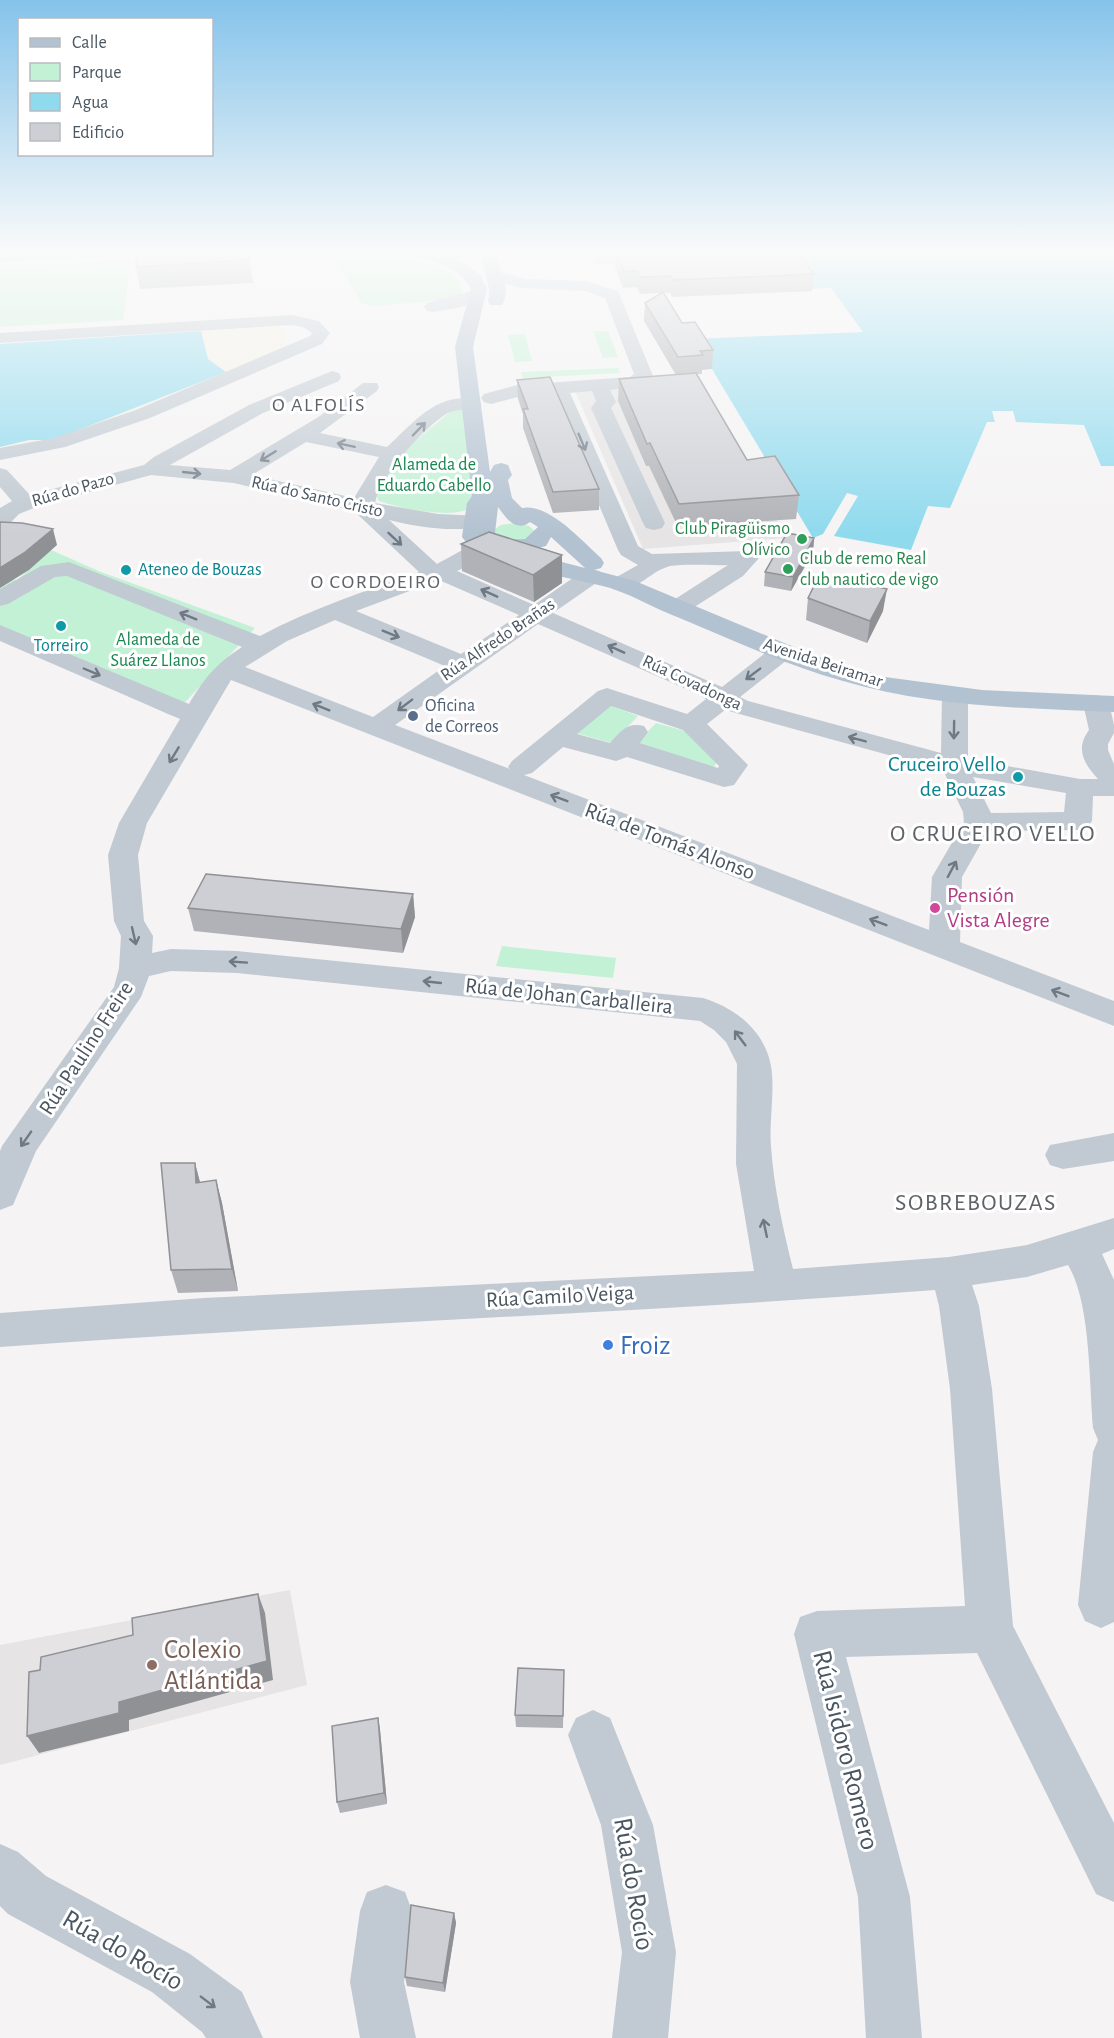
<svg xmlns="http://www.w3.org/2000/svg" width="1114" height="2038" font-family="'Alegreya Sans',sans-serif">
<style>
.education{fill:#e6e4e5}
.green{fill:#c3f1d5}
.sand{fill:#f5f0e5}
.water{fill:#90daee}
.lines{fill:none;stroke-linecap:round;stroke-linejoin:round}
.minor{fill:#c1cad2;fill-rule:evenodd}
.major{fill:#b3c2d1;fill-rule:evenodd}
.wall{fill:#b0b2b7}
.shaded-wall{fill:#909195}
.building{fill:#cdcfd5;stroke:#909195;stroke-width:1.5}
.oneway{stroke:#6e7983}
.leisure-dot{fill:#2e9e5b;stroke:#fff;stroke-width:2}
.culture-dot{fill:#0f9aa8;stroke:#fff;stroke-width:2}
.service-dot{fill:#5c6f8a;stroke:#fff;stroke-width:2}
.hotel-dot{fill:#d1479c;stroke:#fff;stroke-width:2}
.shop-dot{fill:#3f7fe0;stroke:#fff;stroke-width:2}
.education-dot{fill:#8d6e63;stroke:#fff;stroke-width:2}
.labels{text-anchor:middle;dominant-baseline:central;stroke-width:6;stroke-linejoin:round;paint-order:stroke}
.far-park-label{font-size:18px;fill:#17864f;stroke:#fff}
.far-street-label{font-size:18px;fill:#4a5661;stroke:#fff}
.far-leisure-label{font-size:18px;fill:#27864d;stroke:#fff;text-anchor:end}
.far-culture-label{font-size:18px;fill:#0d838f;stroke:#fff;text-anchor:start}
.far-service-label{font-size:18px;fill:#4e5e75;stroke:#fff;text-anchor:start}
.far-neighbourhood-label{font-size:20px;letter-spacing:1.5px;fill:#5f6368;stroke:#fff}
.culture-label{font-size:22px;fill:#0d838f;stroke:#fff;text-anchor:end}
.street-label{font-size:22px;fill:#4a5661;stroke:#fff}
.hotel-label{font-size:22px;fill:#b23c85;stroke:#fff;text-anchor:start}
.neighbourhood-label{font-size:24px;letter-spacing:1.5px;fill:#5f6368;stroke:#fff}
.near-shop-label{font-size:27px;fill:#366cbe;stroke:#fff;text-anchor:start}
.near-education-label{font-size:27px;fill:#785e54;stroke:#fff;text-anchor:start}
.near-street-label{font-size:27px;fill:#4a5661;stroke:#fff}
</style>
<rect width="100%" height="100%" fill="#f5f3f3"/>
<g class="education">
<polygon points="687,384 773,512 786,538 643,549 575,391"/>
<polygon points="290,1590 307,1685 0,1765 0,1645"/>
</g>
<g class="green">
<path d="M313,249H385L414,260L445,268L459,280L462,293L454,299L375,306L362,304C350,285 337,253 313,249Z"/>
<polygon points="131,260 123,320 0,327 0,268"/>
<polygon points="593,331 608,331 618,357 603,358"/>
<polygon points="525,334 532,361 515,362 508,335"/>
<polygon points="618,368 620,373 523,378 521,372"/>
<path d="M453,409H464L473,506C457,521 400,508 379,501L377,497C387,459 425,434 453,409Z"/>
<polygon points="515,523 529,526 536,532 533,539 501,542 493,530 501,525"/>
<polygon points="51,550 101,572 255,628 172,716 0,637 0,583 9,578 17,580"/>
<polygon points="609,705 638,716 612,743 576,733"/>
<polygon points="656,723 685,731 719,759 713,768 638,742"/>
<polygon points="502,946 616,958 613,978 496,966"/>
</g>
<polygon class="sand" points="279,324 287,337 284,352 239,373 53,440 0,452 0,434 137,335"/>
<g class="water">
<polygon points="899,249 1114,249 1114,466 1101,466 1084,425 1016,422 1013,411 992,411 995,422 987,422 950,508 928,506 911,550 834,536 858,496 847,493 823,534 813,538 694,339 863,332 831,288 785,290 780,283 814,281 795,253"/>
<polygon points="201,331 208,359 226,372 53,440 29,440 0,447 0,344"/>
</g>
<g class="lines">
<g class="minor">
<polygon points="751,249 849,249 841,254 753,258 745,253"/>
<polygon points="659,252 665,254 667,257 665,260 598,265 590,260 598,255"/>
<path d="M495,271L526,279L585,281L618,291L653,376L642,386L610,390L616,402L611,408L665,523L662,528L654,530L646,528L643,523L591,408L596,401L592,391L570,393L638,546L652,554L748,551L756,553L759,558L743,576L685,613L677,615L669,613L665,608L669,603L728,565C712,566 680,563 667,567C648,573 635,594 613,589L609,584L613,579L638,565L621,555L618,550L552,394L518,397L491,404L484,402L481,398L484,394L517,385L630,377L634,374L605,298L585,291L521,288L489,279L487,276L489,273Z"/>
<path d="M479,289L487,294C476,307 449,309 433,312L427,311L424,307L427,303Z"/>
<polygon points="292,315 319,321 330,333 322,344 150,418 65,447 0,460 0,448 54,438 136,410 310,336 312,333 303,327 292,325 0,343 0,333"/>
<path d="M332,371L339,373L341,377L339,381L263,413L170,465L230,470L320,416L363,383H377L379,387L377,391L320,433L387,447C413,423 438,390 478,400L481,404L478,408C468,411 455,408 446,414C423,429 380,476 375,503L438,514L483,516L486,521L483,526C454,533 417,527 389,520L437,564C458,553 484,535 508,541L511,546L508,551L484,558L457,571L534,605L583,571L591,569L599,571L603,576L599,581L553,613L722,687L774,646L783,644L792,646L795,651L792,656L740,697L748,701L941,753L942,695L946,690L955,687L964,690L968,695V759L1080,779H1098C1084,764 1075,749 1089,730L1083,703L1087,698L1096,695L1105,698L1109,703L1114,725V733L1108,744V750L1114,764V796H1093L1092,821L1088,827L1078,830L988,831L962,877L960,942L1114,1001V1026L231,680L147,823L138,855L144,921L153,936L152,953L171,949L237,951L703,998C739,1009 769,1035 772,1074C774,1099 769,1123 771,1147C774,1188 783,1229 793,1269L949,1257L1027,1245L1114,1218V1249L1102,1254L1114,1280V1622L1101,1628L1085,1621L1078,1605L1093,1452L1098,1440L1093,1428C1089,1383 1091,1303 1068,1265L1027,1277L972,1285L979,1306L992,1389L1013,1626L1114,1823V1902L1096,1894L977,1653L846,1657L910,1897L922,2038H866L858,1897L794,1634L800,1617L817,1611L965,1606L950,1389L939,1306L935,1290C623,1314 311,1324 0,1347V1313L204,1298L754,1271L736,1164L737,1064L726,1042L714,1030L700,1021L237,973L171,971L149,976L141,997L36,1151L13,1205L0,1210V1151L2,1146L114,987L119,968L121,936L114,921L108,855L119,823L180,719L0,641V625L189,704C205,677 216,664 242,647L67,576L55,577L8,604L0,606V589L41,566L69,562L260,636C310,609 366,591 419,572L354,511L234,483L151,475L39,506L19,514L8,525L0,527V508L12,501L0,487V468L7,470L30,495L144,465L154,457L249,405ZM306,442L379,457L354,498L252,475ZM439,580L519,615L461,654L356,611ZM335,620L445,666L373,717L245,667L287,641ZM538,624L700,695L706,699L687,714L616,691L607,688L598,691L512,761L508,767L510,769L395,725ZM611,706L683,730L719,766L718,768L640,743L648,732L644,726C627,722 621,731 610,743L577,734ZM725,710L943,770L963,812L964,822L932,877L929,930L524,775L532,773L563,747L616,761L627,757L724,787L734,785L748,765L707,724ZM973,777L1066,793L1064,812L991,813Z"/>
<polygon points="1114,1133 1114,1161 1063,1169 1050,1165 1045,1155 1050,1145"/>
<polygon points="593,1710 610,1718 653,1825 676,1952 668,2038 612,2038 622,1952 601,1825 568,1735 576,1718"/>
<polygon points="0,1844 18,1852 46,1876 190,1954 242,1992 263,2038 206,2038 202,2032 152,1992 8,1914 0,1906"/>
<polygon points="386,1885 405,1892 412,1911 404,1982 416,2038 360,2038 350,1982 360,1911 367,1892"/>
</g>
<g class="major">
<polygon points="69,249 162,249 154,254 0,262 0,252"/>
<path d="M395,249L460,253L462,256L456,260L469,266L480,275L487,289L473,347L490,472L494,465L501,463L508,465L512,475L508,480L512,498L522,508C548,502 583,542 601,558L604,563L601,568L594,570L635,581L813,655L885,677L982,690L1114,696V712C1023,708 931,707 843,681C782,664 724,636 665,612C647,604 629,594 610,588C575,577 483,567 462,537L467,503L472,496L455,347L471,289C459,263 422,260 397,252ZM498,507C506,518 516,533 530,522L538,527L525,539L501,540L495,533ZM551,537L585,568L523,552L546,546Z"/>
<path d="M481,249H497C496,268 513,286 502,305H490L488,301C493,283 480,268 481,249Z"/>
</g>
</g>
<g class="wall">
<polygon points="248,249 253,283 140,289 136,267"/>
<polygon points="606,249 795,249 814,274 812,291 672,297 670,293 664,293 682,323 713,350 712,369 702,370 702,374 696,374 747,460 799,495 796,519 678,527 649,466 646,466 618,401 619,379 676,375 644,321 645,303 661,293 640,294 637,287 623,288 615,267 615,252 608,252"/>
<polygon points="517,380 599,489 599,510 553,513 523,428 523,414 518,399"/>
<polygon points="814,538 813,552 791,591 764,586 765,572"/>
<polygon points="461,544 562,583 534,602 462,571"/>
<polygon points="808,598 883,611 867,643 806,620"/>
<polygon points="413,894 415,917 403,953 194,931 188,908"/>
<polygon points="195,1163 200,1183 216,1180 222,1203 238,1291 178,1293 171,1270"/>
<polygon points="564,1670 563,1728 516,1727 515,1715"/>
<polygon points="378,1718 380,1730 387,1804 340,1813 337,1802"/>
<polygon points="454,1913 456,1923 445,1992 407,1986 405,1977"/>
</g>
<g class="shaded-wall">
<polygon points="53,529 57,545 29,570 0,588 0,568"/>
<polygon points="814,538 813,552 791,591 793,577"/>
<polygon points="562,555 562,583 534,602 533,575"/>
<polygon points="887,589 883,611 867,643 870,621"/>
<polygon points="413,894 415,917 403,953 401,929"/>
<polygon points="195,1163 201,1186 196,1183"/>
<polygon points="216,1180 222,1203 238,1291 232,1269"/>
<polygon points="258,1594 265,1613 273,1680 129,1720 129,1731 39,1753 27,1736 119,1702"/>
<polygon points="378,1718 380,1730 387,1804 384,1793"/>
<polygon points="454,1913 456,1923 445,1992 443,1983"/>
</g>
<g class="building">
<polygon points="137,249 248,249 249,260 136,267"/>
<polygon points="647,249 795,249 814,274 673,280 671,276 641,277 637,271 624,271 615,250"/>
<polygon points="663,292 682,323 695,322 713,350 700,351 703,355 678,357 645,303"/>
<polygon points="696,373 747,460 775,456 799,495 679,504 650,443 647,444 619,379"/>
<polygon points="550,377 599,489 553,492 523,409 528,409 517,380"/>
<polygon points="0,522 22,523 53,529 24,553 0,568"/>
<polygon points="489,532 562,555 533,575 461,544"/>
<polygon points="787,533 814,538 793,577 765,572"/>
<polygon points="820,574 887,589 870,621 808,598"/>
<polygon points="206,874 413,894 401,929 188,908"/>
<polygon points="161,1163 195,1163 196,1183 216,1180 232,1269 171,1270"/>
<polygon points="258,1594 267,1661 119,1702 119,1713 27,1736 29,1672 40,1670 41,1657 133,1635 132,1618"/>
<polygon points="518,1668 564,1670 563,1716 515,1715"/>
<polygon points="378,1718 384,1793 337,1802 332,1726"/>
<polygon points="411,1905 454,1913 443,1983 405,1977"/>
</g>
<defs><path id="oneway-shaft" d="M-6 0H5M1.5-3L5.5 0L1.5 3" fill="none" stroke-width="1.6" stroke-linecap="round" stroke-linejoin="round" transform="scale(1.5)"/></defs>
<g class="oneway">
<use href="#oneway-shaft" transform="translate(419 429) rotate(-46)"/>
<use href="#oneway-shaft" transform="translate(582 442) rotate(67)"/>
<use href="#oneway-shaft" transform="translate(346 445) rotate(-168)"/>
<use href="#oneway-shaft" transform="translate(268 456) rotate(148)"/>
<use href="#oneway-shaft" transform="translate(192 473) rotate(6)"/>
<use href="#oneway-shaft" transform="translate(395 539) rotate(43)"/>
<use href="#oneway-shaft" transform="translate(489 593) rotate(-156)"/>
<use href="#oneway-shaft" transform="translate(188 616) rotate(-158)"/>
<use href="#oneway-shaft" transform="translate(391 634) rotate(22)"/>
<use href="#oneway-shaft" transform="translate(616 649) rotate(-156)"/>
<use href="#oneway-shaft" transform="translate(92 672) rotate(23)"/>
<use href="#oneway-shaft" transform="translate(753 674) rotate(143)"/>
<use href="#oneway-shaft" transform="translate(405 705) rotate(143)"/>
<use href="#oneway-shaft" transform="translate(321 707) rotate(-158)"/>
<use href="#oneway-shaft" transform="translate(954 730) rotate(91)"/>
<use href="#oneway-shaft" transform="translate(857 739) rotate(-165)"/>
<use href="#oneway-shaft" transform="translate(174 755) rotate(121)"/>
<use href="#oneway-shaft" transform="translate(559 798) rotate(-159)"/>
<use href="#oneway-shaft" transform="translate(952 869) rotate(-62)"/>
<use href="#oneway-shaft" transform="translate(878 922) rotate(-159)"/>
<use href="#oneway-shaft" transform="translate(134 936) rotate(77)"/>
<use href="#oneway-shaft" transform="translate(238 962) rotate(-176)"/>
<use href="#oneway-shaft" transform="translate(432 982) rotate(-174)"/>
<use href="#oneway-shaft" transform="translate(1060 993) rotate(-159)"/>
<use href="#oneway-shaft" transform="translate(740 1038) rotate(-127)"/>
<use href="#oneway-shaft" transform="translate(26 1139) rotate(125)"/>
<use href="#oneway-shaft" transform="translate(765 1228) rotate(-102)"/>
<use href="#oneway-shaft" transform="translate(208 2002) rotate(37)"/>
</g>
<linearGradient id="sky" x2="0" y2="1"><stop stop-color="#85c3ea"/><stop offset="0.47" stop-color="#fafafa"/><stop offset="1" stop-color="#fafafa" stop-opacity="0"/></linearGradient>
<rect width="1114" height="534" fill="url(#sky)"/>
<g class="leisure-dot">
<circle cx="802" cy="539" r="6"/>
<circle cx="788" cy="569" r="6"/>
</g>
<g class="culture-dot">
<circle cx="126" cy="570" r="6"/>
<circle cx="61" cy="626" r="6"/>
<circle cx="1018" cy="777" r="6"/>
</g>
<circle class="service-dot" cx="413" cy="716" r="6"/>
<circle class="hotel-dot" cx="935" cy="908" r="6"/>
<circle class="shop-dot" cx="608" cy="1345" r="6"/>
<circle class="education-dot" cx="152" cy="1665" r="6"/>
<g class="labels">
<g class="far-park-label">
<text x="434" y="465">Alameda de<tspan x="434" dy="21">Eduardo Cabello</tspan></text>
<text x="158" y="640">Alameda de<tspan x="158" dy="21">Suárez Llanos</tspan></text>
</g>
<g class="far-street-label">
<text transform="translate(73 490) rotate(-16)">Rúa do Pazo</text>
<text transform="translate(317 497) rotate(13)">Rúa do Santo Cristo</text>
<text transform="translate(498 640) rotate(-34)">Rúa Alfredo Brañas</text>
<text transform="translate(823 663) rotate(18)">Avenida Beiramar</text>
<text transform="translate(692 683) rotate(25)">Rúa Covadonga</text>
</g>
<g class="far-leisure-label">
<text x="790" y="529">Club Piragüismo<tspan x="790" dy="21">Olívico</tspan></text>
<text x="800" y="559" text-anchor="start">Club de remo Real<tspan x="800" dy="21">club nautico de vigo</tspan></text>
</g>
<g class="far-culture-label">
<text x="138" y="570">Ateneo de Bouzas</text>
<text x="61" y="646" text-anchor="middle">Torreiro</text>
</g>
<g class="far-service-label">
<text x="425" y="706">Oficina<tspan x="425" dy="21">de Correos</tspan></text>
</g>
<g class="far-neighbourhood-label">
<text x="319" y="405">O ALFOLÍS</text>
<text x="376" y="582">O CORDOEIRO</text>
</g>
<g class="culture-label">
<text x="1006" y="764">Cruceiro Vello<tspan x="1006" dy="25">de Bouzas</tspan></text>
</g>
<g class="street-label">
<text transform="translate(670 841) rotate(21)">Rúa de Tomás Alonso</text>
<text transform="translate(569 996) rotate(6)">Rúa de Johan Carballeira</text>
<text transform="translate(86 1048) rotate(-57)">Rúa Paulino Freire</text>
<text transform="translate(560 1296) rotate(-3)">Rúa Camilo Veiga</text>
</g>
<g class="hotel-label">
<text x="947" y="895">Pensión<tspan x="947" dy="25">Vista Alegre</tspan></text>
</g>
<g class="neighbourhood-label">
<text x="993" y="834">O CRUCEIRO VELLO</text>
<text x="976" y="1203">SOBREBOUZAS</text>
</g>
<g class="near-shop-label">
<text x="620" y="1345">Froiz</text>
</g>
<g class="near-education-label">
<text x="164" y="1649">Colexio<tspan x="164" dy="31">Atlántida</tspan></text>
</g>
<g class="near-street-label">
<text transform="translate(846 1750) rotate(76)">Rúa Isidoro Romero</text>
<text transform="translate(634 1884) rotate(80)">Rúa do Rocío</text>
<text transform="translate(123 1950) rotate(30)">Rúa do Rocío</text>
</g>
</g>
<rect x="18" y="18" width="195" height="138" fill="#ffffff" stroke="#b7bbc0" stroke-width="1.5"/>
<rect x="30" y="38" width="30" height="9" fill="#b3c2d1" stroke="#b7bbc0" stroke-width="1.5"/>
<text x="72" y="48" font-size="18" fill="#4a5661">Calle</text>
<rect x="30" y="63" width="30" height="18" fill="#c3f1d5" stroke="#b7bbc0" stroke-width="1.5"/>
<text x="72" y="78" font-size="18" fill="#4a5661">Parque</text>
<rect x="30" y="93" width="30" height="18" fill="#90daee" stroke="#b7bbc0" stroke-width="1.5"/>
<text x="72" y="108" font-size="18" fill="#4a5661">Agua</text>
<rect x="30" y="123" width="30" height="18" fill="#cdcfd5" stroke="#b7bbc0" stroke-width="1.5"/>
<text x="72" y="138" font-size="18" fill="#4a5661">Edificio</text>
</svg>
